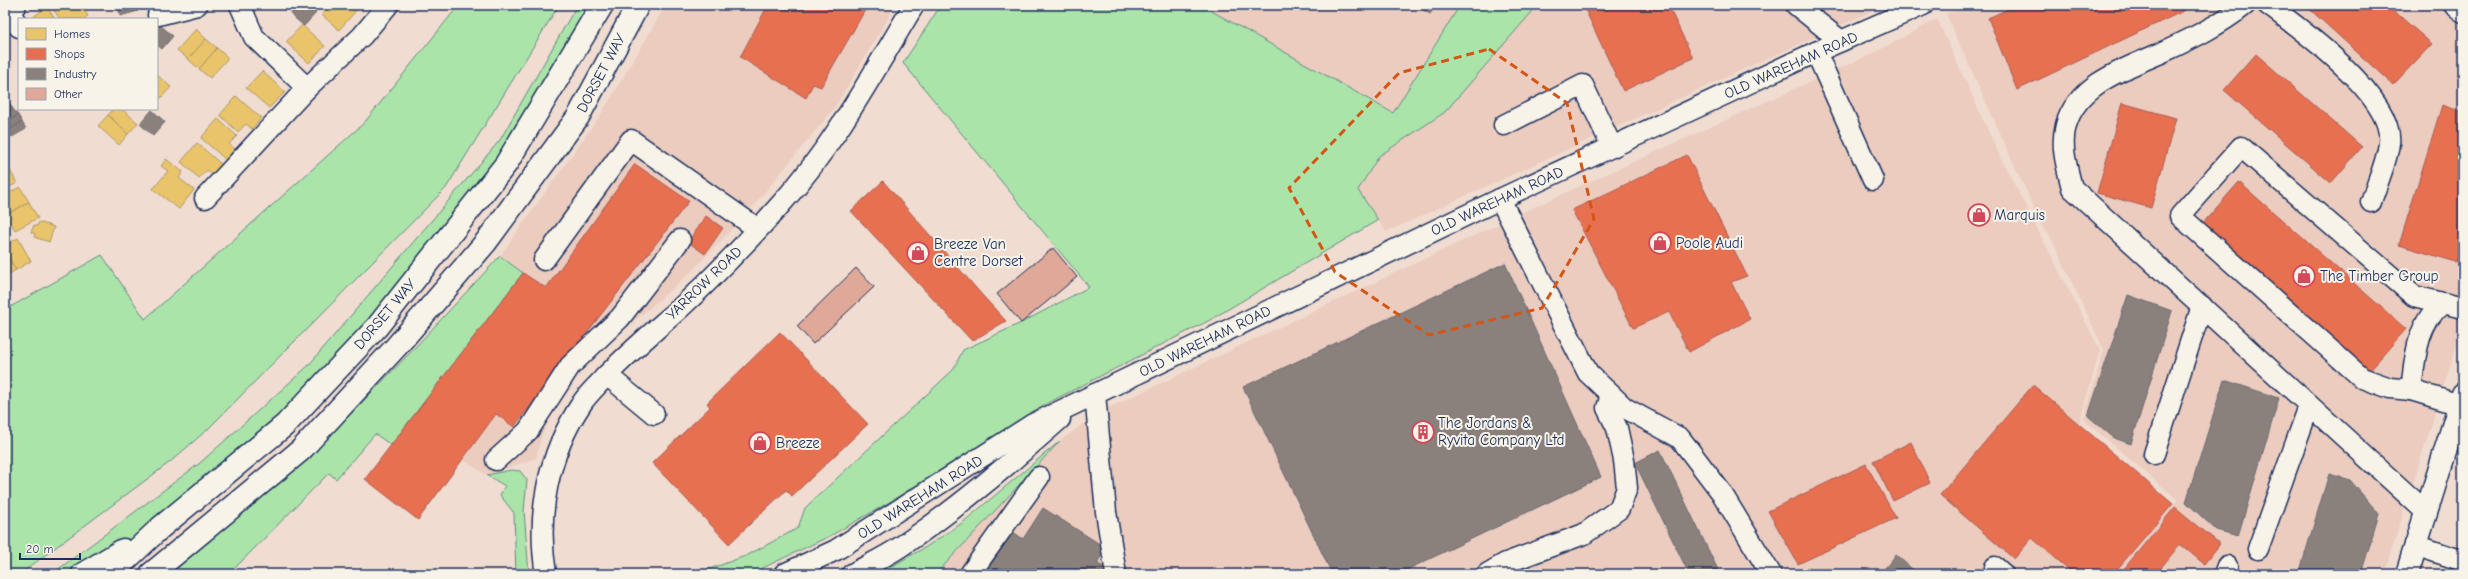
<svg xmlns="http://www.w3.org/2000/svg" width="2468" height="579" font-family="'Comic Neue',sans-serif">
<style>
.built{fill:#ebccbf}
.green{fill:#aae4a9;stroke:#628a84}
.homes{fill:#e9c46a;stroke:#ab9766}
.shops{fill:#e76f51;stroke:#aa5c55}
.industry{fill:#8a817c;stroke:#696873}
.building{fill:#e0a898;stroke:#1b2f5e}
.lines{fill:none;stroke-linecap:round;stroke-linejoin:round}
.minor-casing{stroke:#1b2f5e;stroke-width:23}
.major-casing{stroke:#1b2f5e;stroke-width:25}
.highway-casing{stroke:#1b2f5e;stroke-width:25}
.minor{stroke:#f7f3e8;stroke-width:20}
.major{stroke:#f7f3e8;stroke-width:22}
.highway{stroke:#f7f3e8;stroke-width:22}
.marked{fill:none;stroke:#d45514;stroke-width:3;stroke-dasharray:8 5;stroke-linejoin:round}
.labels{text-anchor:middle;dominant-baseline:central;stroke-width:4;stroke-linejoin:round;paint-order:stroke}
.street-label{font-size:15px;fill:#1b2f5e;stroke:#f7f3e8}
.poi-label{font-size:15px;fill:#1b2f5e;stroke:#f7f3e8;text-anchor:start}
</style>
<rect width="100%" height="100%" fill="#f0dcd0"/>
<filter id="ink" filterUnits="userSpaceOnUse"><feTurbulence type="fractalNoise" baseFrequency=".025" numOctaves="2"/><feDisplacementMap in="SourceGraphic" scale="8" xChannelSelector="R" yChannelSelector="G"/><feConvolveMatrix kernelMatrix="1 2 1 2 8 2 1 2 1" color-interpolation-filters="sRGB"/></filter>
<g filter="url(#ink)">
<g class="built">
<polygon points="666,5 896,5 835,107 748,212 691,272 624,330 583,370 552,413 541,437 536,458 487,475 463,460 418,520 365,479 523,273 500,256 602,113"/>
<polygon points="1201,5 1460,5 1393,113"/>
<polygon points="1538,5 1885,5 1386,232 1358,190 1379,156 1445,112"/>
<polygon points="1968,5 2463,5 2463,325 2384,574 936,574 1060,441 1098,413 1543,203 1876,52 1937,19 2001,159 2100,350 2079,424 2169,505 2125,560 2178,500 2084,420 2104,350 2049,234 2044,230 1946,14"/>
</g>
<g class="green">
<polygon points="459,5 559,5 446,188 208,429 170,462 20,574 5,574 5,310 102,255 145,319 364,123"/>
<polygon points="577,5 602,5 506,164 377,327 160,528 83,574 52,574 200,463 308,366 500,140"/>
<polygon points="941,5 1201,5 1393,113 1460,5 1538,5 1445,112 1379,156 1358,190 1378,220 1210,320 1040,407 888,503 830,536 750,574 696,574 748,555 798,528 805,508 953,370 963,350 1021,323 1089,287 903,63"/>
<polygon points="500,256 523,273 391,445 375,434 336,479 329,473 229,574 170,574 307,459 406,357"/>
<polygon points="1060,441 936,574 878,574 926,547 962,523"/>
<polygon points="511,470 520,471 527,480 524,511 529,574 516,574 514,513 500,495 505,486 487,475"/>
</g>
<g class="homes">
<polygon points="50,5 81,5 88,16 84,19 60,19"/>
<polygon points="331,5 358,5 360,6 339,30 322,15"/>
<polygon points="47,7 55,19 34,19 33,17"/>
<polygon points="302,25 325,46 309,63 286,42"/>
<polygon points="196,29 206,39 188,59 177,50"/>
<polygon points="206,39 217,48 199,69 188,59"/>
<polygon points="217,48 228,58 210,78 199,69"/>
<polygon points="262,71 285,92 269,108 246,88"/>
<polygon points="157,75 171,87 161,98 157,94"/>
<polygon points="236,96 261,118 252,129 246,124 238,132 220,115"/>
<polygon points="114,109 122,109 138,123 128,134 108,115"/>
<polygon points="108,115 128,134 119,145 98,126"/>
<polygon points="218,119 237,136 229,144 235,149 226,160 201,138"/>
<polygon points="197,143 222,165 213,175 207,170 199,178 181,162"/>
<polygon points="166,159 183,172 179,178 194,190 179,209 153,189 168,171 161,166"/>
<polygon points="8,167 17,183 5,190 5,169"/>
<polygon points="20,187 29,202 6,215 5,195"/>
<polygon points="29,202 38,218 15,230 6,215"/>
<polygon points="39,222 54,227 49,242 34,237 35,234 31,232 34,225 37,226"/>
<polygon points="18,238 31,261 16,270 5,252 5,245"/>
<polygon points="5,252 16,270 5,276"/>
</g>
<g class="shops">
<polygon points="768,5 868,5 821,87 813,84 806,98 740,57"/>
<polygon points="1583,5 1668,5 1693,58 1623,91"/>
<polygon points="2017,5 2196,5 2017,90 1988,18"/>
<polygon points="2305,5 2387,5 2432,44 2393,85"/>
<polygon points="2256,54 2362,147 2331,183 2224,90"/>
<polygon points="2122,103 2176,118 2151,208 2097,193"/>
<polygon points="2442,105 2463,112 2463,240 2456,262 2399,245"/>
<polygon points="1687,155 1747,276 1731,282 1750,319 1689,352 1669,312 1633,328 1572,210"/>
<polygon points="635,164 689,201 514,427 496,414 418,520 365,479 523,273 546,288"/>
<polygon points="883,181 982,295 1006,321 972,341 851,211"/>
<polygon points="2239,182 2406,329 2368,372 2203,223"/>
<polygon points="706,216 723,228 705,254 688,242"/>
<polygon points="780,332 868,424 792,496 786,490 729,544 652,463 710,407 707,403"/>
<polygon points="2033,385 2173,504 2113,574 2074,574 2032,538 2014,559 1940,495"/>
<polygon points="1911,442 1930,483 1893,501 1873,461"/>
<polygon points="1866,464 1896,518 1798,564 1768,511"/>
<polygon points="2175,507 2220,544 2204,564 2180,544 2156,574 2128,574 2123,570"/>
</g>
<g class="industry">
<polygon points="118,5 136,5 138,11 120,16"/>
<polygon points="298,5 308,5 316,13 304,26 290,14"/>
<polygon points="1415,5 1436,5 1430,14"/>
<polygon points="159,24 173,36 162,49 157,45 157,27"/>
<polygon points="9,102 13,109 5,114 5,104"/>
<polygon points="13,109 18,115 5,123 5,114"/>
<polygon points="152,110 165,122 153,136 140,124"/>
<polygon points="18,115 22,122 8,130 5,123"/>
<polygon points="22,122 26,129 12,137 8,130"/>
<polygon points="1505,263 1601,477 1398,574 1332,574 1243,387"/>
<polygon points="2128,295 2172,311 2131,444 2114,438 2088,416"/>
<polygon points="2224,380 2279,398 2238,536 2216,530 2186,502"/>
<polygon points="1660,450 1720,574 1689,574 1635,463"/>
<polygon points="2329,474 2350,480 2379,514 2361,574 2299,574"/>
<polygon points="1043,508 1106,548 1097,563 1106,569 1103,574 985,574 1012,531 1023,539"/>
<polygon points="1896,555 1918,574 1880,574"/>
</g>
<g class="building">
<polygon points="1053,248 1077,277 1021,323 997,294"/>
<polygon points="856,268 874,287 813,344 797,326"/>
</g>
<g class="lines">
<g class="minor-casing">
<g id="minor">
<polyline points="16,5 8,10 19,27"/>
<polyline points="240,5 254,37 307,88 362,36 388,5"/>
<polyline points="1796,5 1841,41"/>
<path d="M2245,5C2220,25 2191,39 2163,52C2127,68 2078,83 2066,125C2060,146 2067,167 2072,188L2425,511"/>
<path d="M2268,5C2301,29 2395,98 2389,143C2387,162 2377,183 2371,202"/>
<polyline points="2454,5 2463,12"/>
<polyline points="158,15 197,5"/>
<polyline points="1816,52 1873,180"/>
<polyline points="1504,125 1583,85 1612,147"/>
<polyline points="205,198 307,88"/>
<polyline points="1500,199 1588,373 1625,408 1680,438 1721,492 1771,574"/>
<polyline points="544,260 631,140 758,229"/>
<polyline points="607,375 654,414"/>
<path d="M2411,390C2415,361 2416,324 2442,304"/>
<polyline points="1095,394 1106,512 1116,574"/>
<polyline points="2460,405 2411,390 2390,388 2362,378 2180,216 2241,147 2414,296 2463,308"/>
<polyline points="2154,454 2202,306"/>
<polyline points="496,460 528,431 570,366 620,318 680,240"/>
<polyline points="2415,545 2463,561"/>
<polyline points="2258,549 2309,406"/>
<polyline points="1995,567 2003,574"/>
<path d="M546,574C536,514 548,454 582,403C588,394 596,387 603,379C627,354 652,333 678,310C715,276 748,241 781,204C835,144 873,73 914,5"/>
<polyline points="784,574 836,550 1033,424 1500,199 1816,52 1923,5"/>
<path d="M852,574C868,565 885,557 900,547C957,509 1009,464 1060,419"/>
<polyline points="970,574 1039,477"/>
<polyline points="1487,574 1506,563 1584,534 1619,509 1627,488 1624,460 1617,428 1607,408 1611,395"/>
<polyline points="2224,574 2227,566"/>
</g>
</g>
<g class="major-casing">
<polyline id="major" points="2407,574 2463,394"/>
</g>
<g class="highway-casing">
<g id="highway">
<polyline points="83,574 123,550"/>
<polyline points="111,574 160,528 285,425 377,327 506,164 602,5"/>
<polyline points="151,574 301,450 396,347 486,242 578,117 638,5"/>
</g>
</g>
<use href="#minor" class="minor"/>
<use href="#major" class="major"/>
<use href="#highway" class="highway"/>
</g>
</g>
<path class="marked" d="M1489,49L1567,103L1594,219L1542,308L1429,335L1335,272L1289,188L1399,73Z"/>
<defs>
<g id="shop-ring" transform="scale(1.15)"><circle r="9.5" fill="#f7f3e8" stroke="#d1495b" stroke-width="1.5"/><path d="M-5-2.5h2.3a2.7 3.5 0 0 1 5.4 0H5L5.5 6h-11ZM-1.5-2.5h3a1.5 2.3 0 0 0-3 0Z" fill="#d1495b"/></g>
<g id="building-ring" transform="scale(1.15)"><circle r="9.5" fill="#f7f3e8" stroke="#d1495b" stroke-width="1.5"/><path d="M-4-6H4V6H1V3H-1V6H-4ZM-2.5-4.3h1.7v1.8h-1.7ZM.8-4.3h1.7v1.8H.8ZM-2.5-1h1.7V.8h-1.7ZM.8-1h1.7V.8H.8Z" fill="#d1495b"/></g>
</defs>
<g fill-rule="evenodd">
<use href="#shop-ring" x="1979" y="215"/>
<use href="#shop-ring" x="1660" y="243"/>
<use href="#shop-ring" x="918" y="253"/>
<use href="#shop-ring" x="2304" y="276"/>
<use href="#building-ring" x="1423" y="432"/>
<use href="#shop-ring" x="760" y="443"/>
</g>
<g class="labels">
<g class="street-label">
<text transform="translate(1791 65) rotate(-24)">OLD WAREHAM ROAD</text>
<text transform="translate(601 73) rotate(-62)">DORSET WAY</text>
<text transform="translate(1497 201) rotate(-25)">OLD WAREHAM ROAD</text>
<text transform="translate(704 283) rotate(-44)">YARROW ROAD</text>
<text transform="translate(385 314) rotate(-50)">DORSET WAY</text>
<text transform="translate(1205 341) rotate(-26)">OLD WAREHAM ROAD</text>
<text transform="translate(920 497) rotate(-32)">OLD WAREHAM ROAD</text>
</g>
<g class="poi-label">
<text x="1994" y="215">Marquis</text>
<text x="1676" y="243">Poole Audi</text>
<text x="934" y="244">Breeze Van<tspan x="934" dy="17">Centre Dorset</tspan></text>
<text x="2320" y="276">The Timber Group</text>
<text x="1438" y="423">The Jordans &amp;<tspan x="1438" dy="17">Ryvita Company Ltd</tspan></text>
<text x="776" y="443">Breeze</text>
</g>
</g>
<rect width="2468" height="579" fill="none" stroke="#f7f3e8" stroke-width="20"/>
<rect x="10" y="10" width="2448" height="559" fill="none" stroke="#1b2f5e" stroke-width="1.5" filter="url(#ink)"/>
<rect x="18" y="18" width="140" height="92" fill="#f7f3e8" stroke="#9fa5b1"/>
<rect x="26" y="28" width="20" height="12" fill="#e9c46a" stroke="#9fa5b1"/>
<text x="54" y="38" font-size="12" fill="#1b2f5e">Homes</text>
<rect x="26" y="48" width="20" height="12" fill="#e76f51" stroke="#9fa5b1"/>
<text x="54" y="58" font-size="12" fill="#1b2f5e">Shops</text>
<rect x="26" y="68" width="20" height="12" fill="#8a817c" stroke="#9fa5b1"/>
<text x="54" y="78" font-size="12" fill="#1b2f5e">Industry</text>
<rect x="26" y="88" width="20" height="12" fill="#e0a898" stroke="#9fa5b1"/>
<text x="54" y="98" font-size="12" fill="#1b2f5e">Other</text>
<path d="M20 553v6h60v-6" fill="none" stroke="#1b2f5e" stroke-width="2"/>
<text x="26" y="553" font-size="12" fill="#1b2f5e" stroke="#f7f3e8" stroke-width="3" paint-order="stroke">20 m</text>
</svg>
